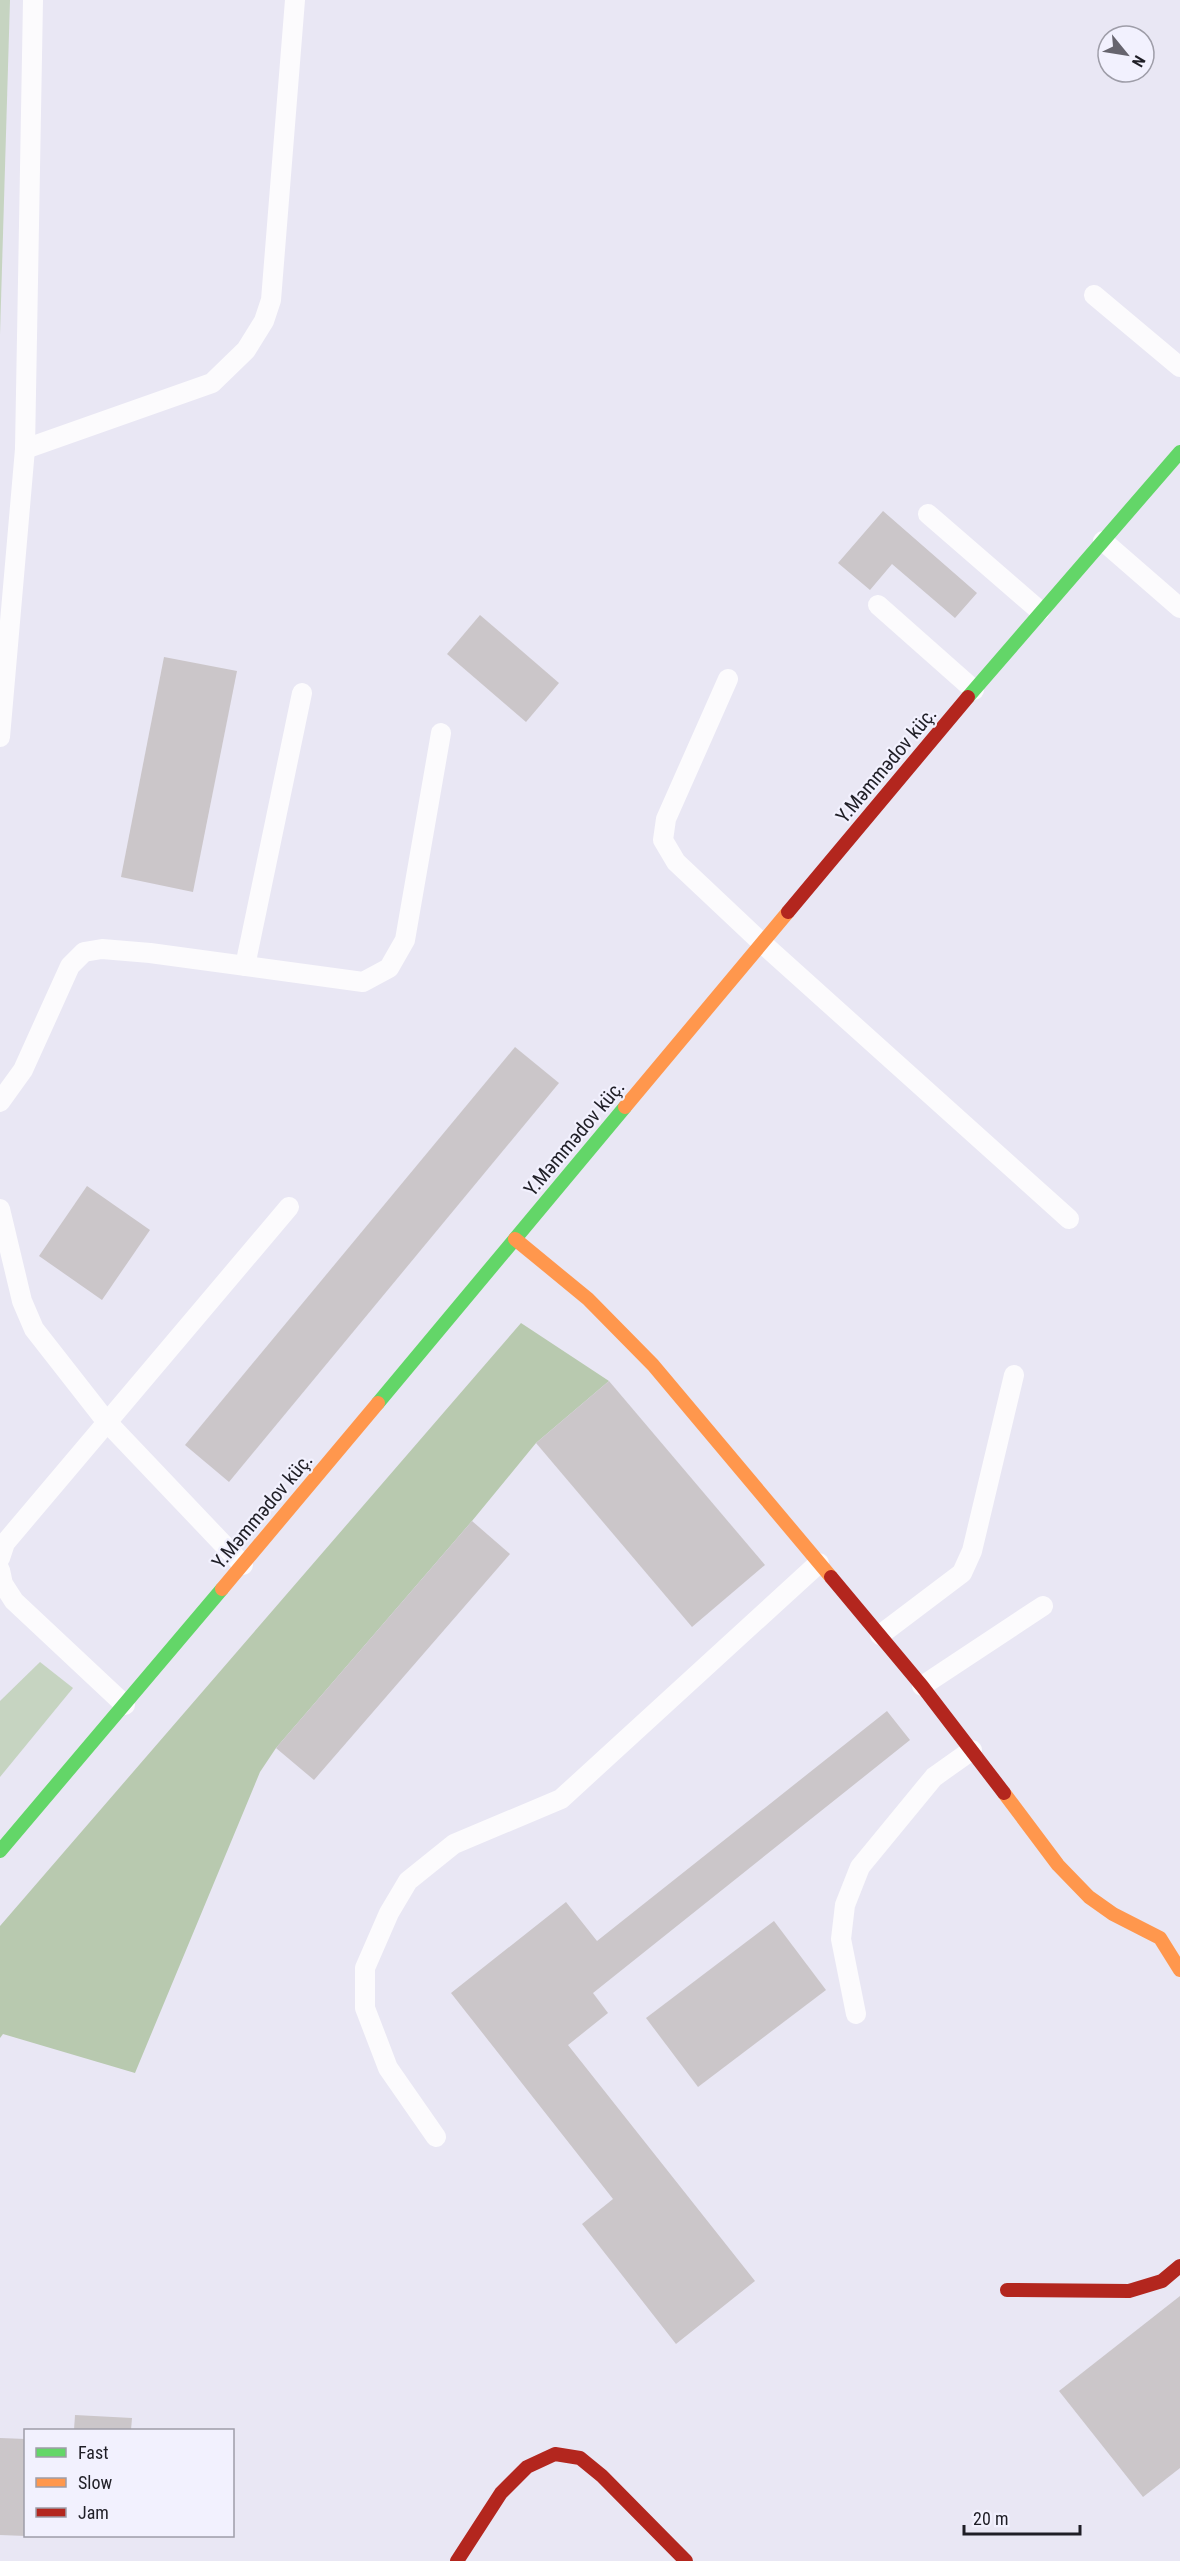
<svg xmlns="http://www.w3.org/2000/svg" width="1180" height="2561" font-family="'Roboto Condensed',sans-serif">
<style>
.green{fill:#c6d4c1}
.forest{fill:#b8c9af}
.building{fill:#cbc6c9}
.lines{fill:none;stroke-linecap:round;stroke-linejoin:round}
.lane{stroke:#fcfbfd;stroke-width:20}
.fast{stroke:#63d668;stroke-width:14}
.slow{stroke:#ff974d;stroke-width:14}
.jam{stroke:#b3261e;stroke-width:14}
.labels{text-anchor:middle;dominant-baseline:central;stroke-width:4.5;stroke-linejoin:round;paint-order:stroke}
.street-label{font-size:20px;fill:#1f1e26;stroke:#f2f1fe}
</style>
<rect width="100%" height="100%" fill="#e9e7f4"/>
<g class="green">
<polygon points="0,0 10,0 0,335"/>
<polygon points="40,1662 73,1688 0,1777 0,1701"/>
</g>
<polygon class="forest" points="521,1323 609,1381 536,1443 472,1521 276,1748 260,1772 135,2073 3,2034 0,2038 0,1926"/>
<g class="building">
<polygon points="883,511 977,593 955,618 892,564 870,590 838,563"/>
<polygon points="480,615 559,683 526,722 447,654"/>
<polygon points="164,657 237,671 193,892 121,877"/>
<polygon points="515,1047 559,1083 229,1482 185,1445"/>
<polygon points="87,1186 150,1230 102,1300 39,1256"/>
<polygon points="609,1381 765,1565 692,1627 536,1443"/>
<polygon points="472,1521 510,1554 314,1780 276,1748"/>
<polygon points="887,1711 910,1740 593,1993 608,2013 568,2045 755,2281 676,2344 582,2224 613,2199 451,1993 566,1902 597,1941"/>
<polygon points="774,1921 826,1990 698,2087 646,2018"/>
<polygon points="1180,2296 1180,2468 1143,2497 1059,2391"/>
<polygon points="75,2415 132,2418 131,2430 74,2430"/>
<polygon points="0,2438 26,2439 26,2536 0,2535"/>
</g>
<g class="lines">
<g class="lane">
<polyline points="1094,295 1180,367"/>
<polyline points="25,449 212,383 246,350 264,321 271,300 295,0"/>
<polyline points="928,514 1040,611"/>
<polyline points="1103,541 1180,608"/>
<polyline points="878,605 974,690"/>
<polyline points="728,679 666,819 663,840 676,862 762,943 1069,1219"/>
<polyline points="0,737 25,449 33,0"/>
<polyline points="245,966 302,693"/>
<polyline points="0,1102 23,1070 70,966 84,952 102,949 150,953 363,982 389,968 405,940 441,733"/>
<polyline points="0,1209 22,1301 34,1329 106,1421 243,1565"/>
<polyline points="0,1558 5,1543 289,1207"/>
<polyline points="0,1570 3,1584 14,1601 125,1705"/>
<polyline points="880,1635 962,1573 972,1551 1014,1375"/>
<polyline points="922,1686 1043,1606"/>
<polyline points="856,2014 841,1939 845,1905 860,1867 934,1777 972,1750"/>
<polyline points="436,2137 388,2068 365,2008 365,1968 389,1913 408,1881 454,1844 561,1799 819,1563"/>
</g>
<g class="fast">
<polyline points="968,697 1180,452"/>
<polyline points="378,1403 625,1107"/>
<polyline points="0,1851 222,1589"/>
</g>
<g class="slow">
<polyline points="625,1107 788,912"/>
<polyline points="515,1239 588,1299 653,1365 831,1577"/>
<polyline points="222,1589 378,1403"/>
<polyline points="1004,1793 1058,1865 1089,1897 1113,1914 1160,1938 1180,1970"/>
</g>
<g class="jam">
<polyline points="788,912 968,697"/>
<polyline points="831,1577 922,1686 1004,1793"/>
<polyline points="1007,2290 1129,2291 1162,2281 1180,2266"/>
<polyline points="457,2561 501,2493 527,2467 555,2454 580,2458 602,2476 686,2561"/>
</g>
</g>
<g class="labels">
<g class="street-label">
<text transform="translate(886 765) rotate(-50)">Y.Məmmədov küç.</text>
<text transform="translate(574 1138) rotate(-50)">Y.Məmmədov küç.</text>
<text transform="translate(262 1511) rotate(-50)">Y.Məmmədov küç.</text>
</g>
</g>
<rect x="24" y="2429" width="210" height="108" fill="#f2f1fe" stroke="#9e9da8" stroke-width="1.5"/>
<rect x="36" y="2448" width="30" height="9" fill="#63d668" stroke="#9e9da8" stroke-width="1.5"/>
<text x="78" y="2459" font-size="18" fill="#1f1e26">Fast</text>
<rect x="36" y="2478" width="30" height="9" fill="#ff974d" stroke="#9e9da8" stroke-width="1.5"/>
<text x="78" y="2489" font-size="18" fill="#1f1e26">Slow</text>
<rect x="36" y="2508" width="30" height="9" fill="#b3261e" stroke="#9e9da8" stroke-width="1.5"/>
<text x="78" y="2519" font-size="18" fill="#1f1e26">Jam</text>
<g transform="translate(1126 54) rotate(120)"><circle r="28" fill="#f2f1fe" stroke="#9e9da8" stroke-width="1.5"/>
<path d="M0-4.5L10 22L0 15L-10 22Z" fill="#66646e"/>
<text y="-9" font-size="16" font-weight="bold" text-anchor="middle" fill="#1f1e26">N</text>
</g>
<path d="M964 2525v9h116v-9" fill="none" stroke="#1f1e26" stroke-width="3"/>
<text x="973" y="2525" font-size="18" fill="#1f1e26" stroke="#f2f1fe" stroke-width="4.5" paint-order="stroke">20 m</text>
</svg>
